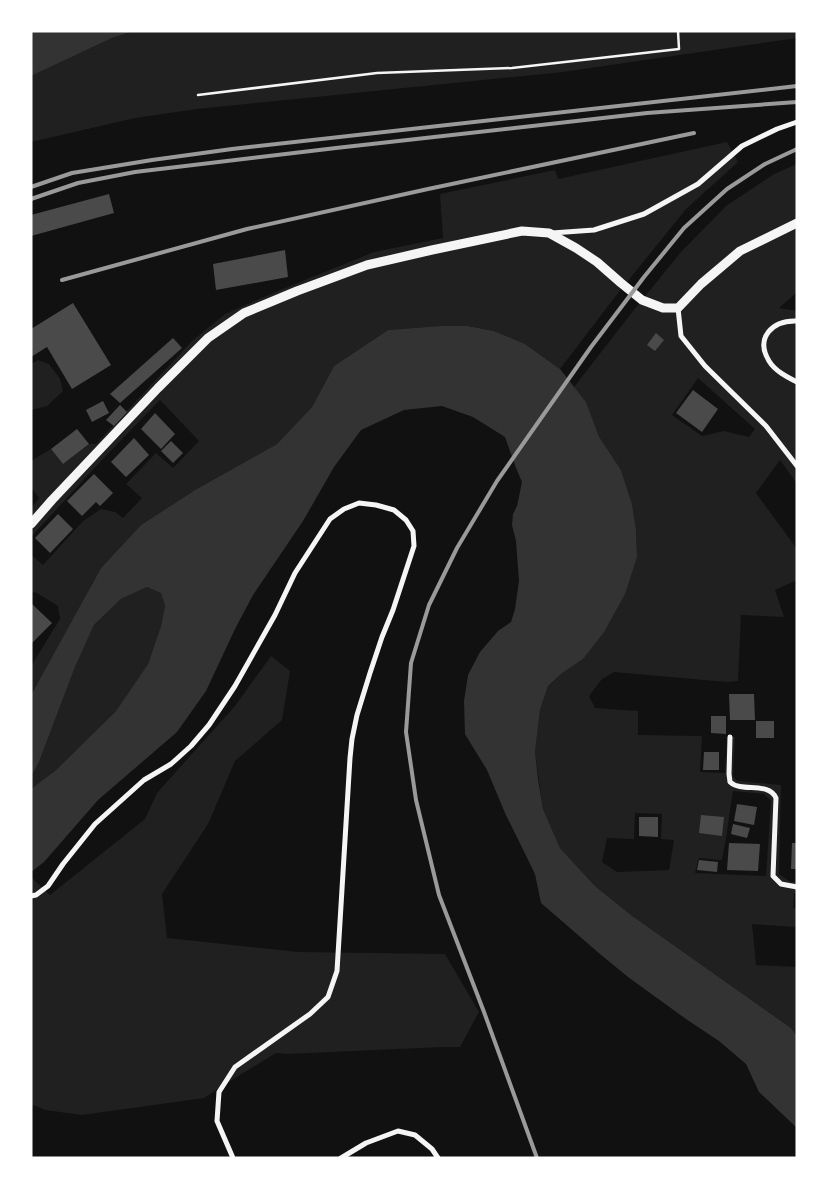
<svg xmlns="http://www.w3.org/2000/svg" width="828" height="1189" font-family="'DM Sans',sans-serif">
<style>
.green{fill:#202020;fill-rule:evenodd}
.water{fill:#333}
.building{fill:#4a4a4a}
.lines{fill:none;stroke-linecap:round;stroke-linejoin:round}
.path{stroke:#f5f5f5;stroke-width:2.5}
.minor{stroke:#f5f5f5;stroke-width:5}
.tertiary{stroke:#f5f5f5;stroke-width:9}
.rail{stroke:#9a9a9a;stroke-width:4}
</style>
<rect width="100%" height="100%" fill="#111"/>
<g class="green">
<polygon points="134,31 797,31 797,38 563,72 197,109 135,118 31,142 31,76 112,38"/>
<polygon points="727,142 738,162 686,209 615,297 560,369 525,344 494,331 468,326 441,326 388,330 334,366 312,407 277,444 195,490 141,525 101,568 31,695 31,666 60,619 58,606 37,593 31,592 31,555 43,565 83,521 101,509 115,512 123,518 142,498 126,484 156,453 173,468 199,441 160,400 101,461 31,537 31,509 39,498 31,487 31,461 51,449 63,464 89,444 96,444 192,341 225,314 273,293 374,252 443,238 440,194 555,170 558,179"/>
<path d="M797,164V292L779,308L797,311V484L780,460L756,493L797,549V584L795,581L775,590L784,617L741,615L738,681L727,682L614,672L602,679L589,696L595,708L638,711V735L702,736L700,772L725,773L727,737H735L733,776L737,781L781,785L779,874L791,882H797V893H794L793,908L797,909V927L752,924L756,965L797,967V1036L791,1028L631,915L595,886L560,848L543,809L535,752L540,710L548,686L561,674L583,659L637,557L636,529L632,504L621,470L598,437L586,402L574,387L633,311L681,252L726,206L774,174ZM698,378L755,429L749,437L724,431L702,436L672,415ZM733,791L764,794L771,801L766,876L695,873L699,858L722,860L726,838ZM635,813L662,814L661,839L674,840L669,870L617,872L602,862L607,838L634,839Z"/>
<polygon points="38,360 49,364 60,379 63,391 47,406 31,410 31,364"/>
<polygon points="147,587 161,592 165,606 161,626 148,664 116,711 56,770 31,789 31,777 39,762 75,667 94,625 121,599"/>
<polygon points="271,656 290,671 282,720 235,761 208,824 162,894 167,938 298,952 445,954 479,1012 460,1047 441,1047 288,1054 276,1053 235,1078 204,1098 82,1115 45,1110 33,1105 31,1107 31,877 50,895 145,819 157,793 235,706"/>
</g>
<g class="water">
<polygon points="31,31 134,31 112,38 31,76"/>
<polygon points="441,326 468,326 494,331 525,344 560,369 586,402 599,437 621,470 632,504 636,529 637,557 625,594 604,632 583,659 561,674 548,686 540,710 535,752 538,779 543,809 560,848 595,886 631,915 791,1028 797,1036 797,1128 759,1092 746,1064 719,1041 686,1019 628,977 600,954 541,903 535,874 505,813 487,770 465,734 464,701 468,675 480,652 498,631 511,622 515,609 519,581 516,541 512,525 513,514 517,506 522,482 516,468 505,437 473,417 442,406 404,410 361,430 334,467 303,521 253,595 235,629 206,691 177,732 98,800 44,862 31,872 31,789 56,770 116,711 148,664 161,626 165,606 161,593 147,587 121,599 94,625 75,667 39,762 31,777 31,695 101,568 141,525 195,490 277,444 312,407 334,366 388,330"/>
</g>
<g class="building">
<polygon points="109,194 114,213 31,236 31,215"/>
<polygon points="285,250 288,277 216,290 213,264"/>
<polygon points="73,303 111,365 72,389 47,347 31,357 31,329"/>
<polygon points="656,333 664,340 655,351 647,345"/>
<polygon points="173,338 182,348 120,403 110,394"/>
<polygon points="693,390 718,409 702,432 676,413"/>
<polygon points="103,401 109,413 92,422 86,410"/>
<polygon points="120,405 127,412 114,426 106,420"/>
<polygon points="155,413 175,434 161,449 141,429"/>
<polygon points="77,429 89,444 63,464 51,449"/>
<polygon points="134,438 149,455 126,477 111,462"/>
<polygon points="171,441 183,453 173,463 161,451"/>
<polygon points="94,474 113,493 100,506 96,502 82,516 67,501"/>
<polygon points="58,514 73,529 50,553 35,538"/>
<polygon points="31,603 52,623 31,644"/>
<polygon points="729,694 754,694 755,720 730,720"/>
<polygon points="711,716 726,716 726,734 711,733"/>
<rect x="756" y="721" width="18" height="17"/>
<polygon points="704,752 719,752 719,770 703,770"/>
<polygon points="737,804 757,807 754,825 734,821"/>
<polygon points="701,815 724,817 722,836 699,833"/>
<polygon points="639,817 658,817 658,837 639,836"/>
<polygon points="733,824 750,828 747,838 731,834"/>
<polygon points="729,843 760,844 758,871 727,870"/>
<polygon points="792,843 797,843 797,869 791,869"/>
<polygon points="699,860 718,862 717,872 697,870"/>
</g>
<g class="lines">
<polyline class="path" points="198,95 377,73 512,68 679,49 678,31"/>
<g class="minor">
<polyline points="552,233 594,230 644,214 698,184 742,146 777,129 797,122"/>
<polyline points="678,308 681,336 705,366 766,426 797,466"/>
<path d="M797,321C772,320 755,338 769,361C775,371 787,377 797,382"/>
<path d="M730,737L729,774L730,782C742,793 768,781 776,798L773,876L781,884L797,887"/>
<polyline points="31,896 36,895 48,886 63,864 95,824 144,780 171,764 191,746 209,725 235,686 275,615 295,573 330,519 344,509 359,503 376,505 394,510 406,520 413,531 414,546 393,610 382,637 370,673 357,715 352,739 350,758 337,971 328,997 310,1014 235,1067 219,1092 217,1121 233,1158"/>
<polyline points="341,1158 366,1143 398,1131 415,1135 432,1149 438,1158"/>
</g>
<polyline class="tertiary" points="31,524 52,500 158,388 208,338 244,313 297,291 367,265 432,250 522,231 549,233 576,248 597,262 621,283 642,300 663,308 678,308 701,284 740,251 797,223"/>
<g class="rail">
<polyline points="31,187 72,173 152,160 232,149 797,86"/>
<polyline points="31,199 78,183 135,172 336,148 647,113 797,102"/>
<polyline points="62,280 247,229 428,189 694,133"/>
<polyline points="537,1158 484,1012 439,895 416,800 406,732 411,663 429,605 457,548 497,481 591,347 644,277 684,228 727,189 765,164 797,149"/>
</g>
</g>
<rect width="828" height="1189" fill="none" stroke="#ffffff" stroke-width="65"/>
</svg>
